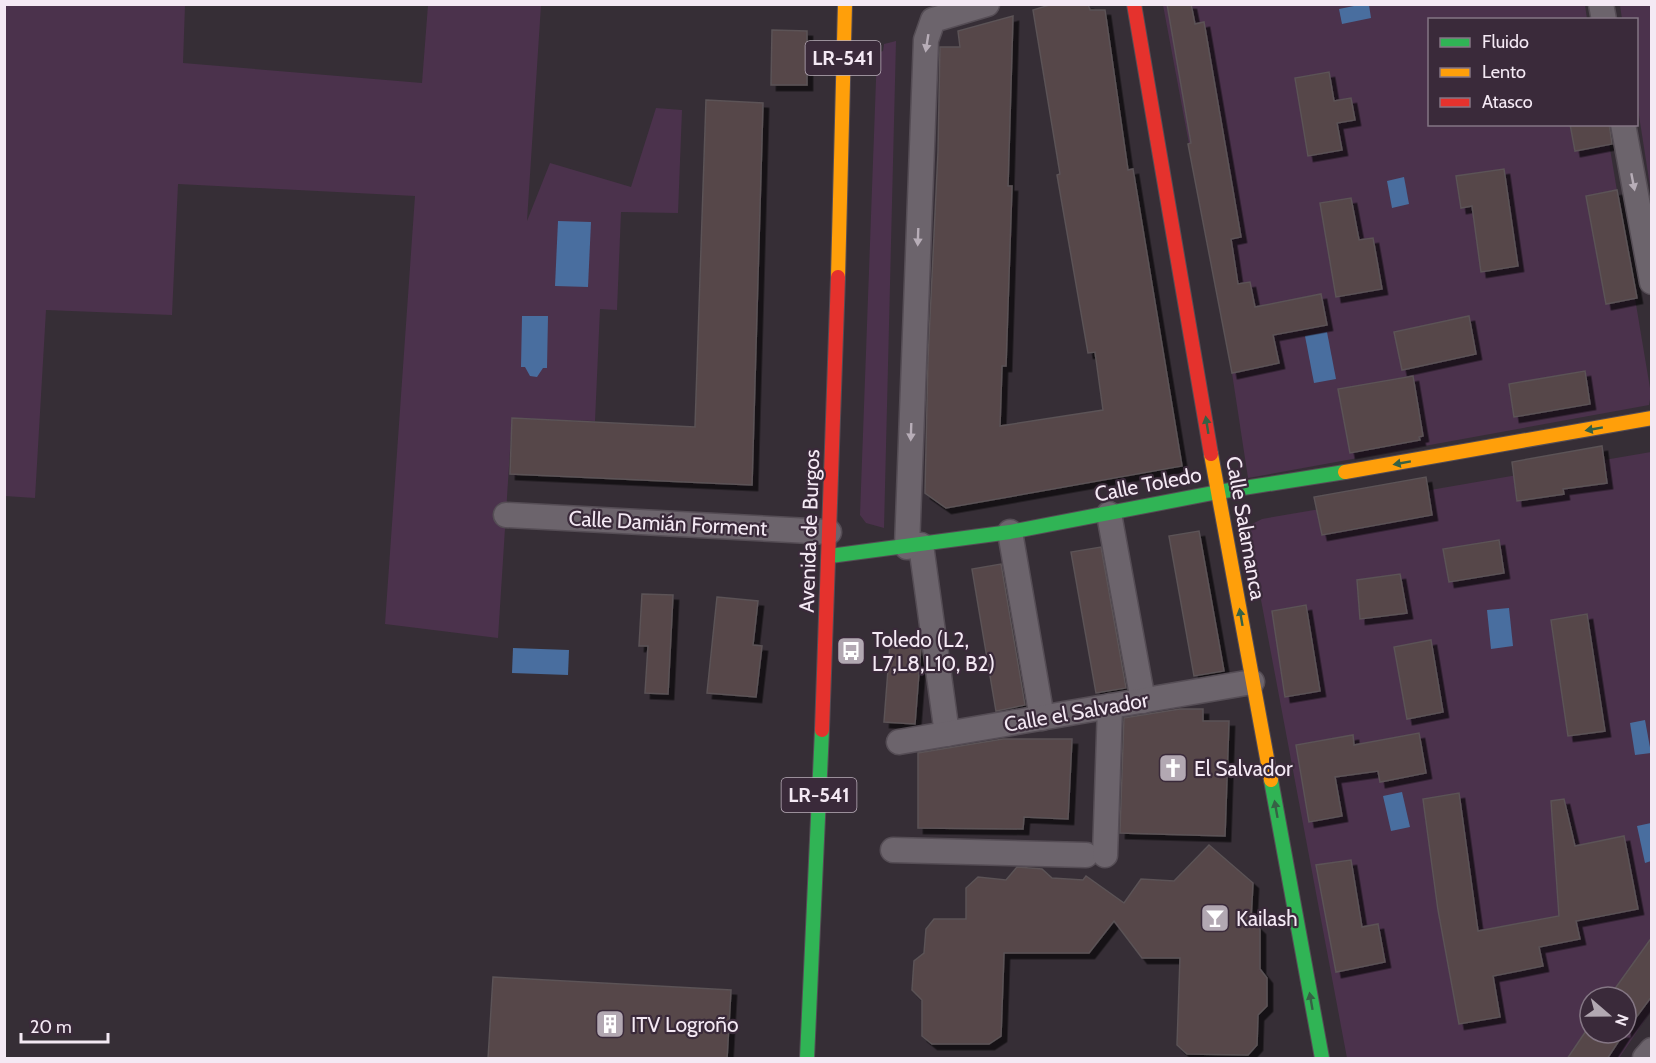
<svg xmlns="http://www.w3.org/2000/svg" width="1656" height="1063" font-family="Cabin,sans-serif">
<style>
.green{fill:#4b324c;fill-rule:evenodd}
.water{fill:#496e9f}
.building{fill:#564649;stroke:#5b5356;stroke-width:1.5;filter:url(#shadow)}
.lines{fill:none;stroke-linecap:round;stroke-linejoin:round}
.street-casing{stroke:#554d55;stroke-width:27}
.fast-casing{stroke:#554d55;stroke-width:16}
.slow-casing{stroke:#554d55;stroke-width:16}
.jam-casing{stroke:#554d55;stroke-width:16}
.street{stroke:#6c646c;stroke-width:24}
.fast{stroke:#30b455;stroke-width:14}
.slow{stroke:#ff9f0a;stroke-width:14}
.jam{stroke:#e5322d;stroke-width:14}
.oneway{fill:#b7adb7}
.oneway2{fill:#366145}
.labels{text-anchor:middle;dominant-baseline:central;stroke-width:4.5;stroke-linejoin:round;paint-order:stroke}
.shield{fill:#3a2a3a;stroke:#bcb0bc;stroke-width:1.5}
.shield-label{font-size:20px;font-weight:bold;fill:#f4e9f4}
.street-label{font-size:21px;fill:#f4e9f4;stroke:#3a2a3a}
.poi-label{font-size:21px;fill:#f4e9f4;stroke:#3a2a3a;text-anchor:start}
</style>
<defs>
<filter id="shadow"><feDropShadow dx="5.5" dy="5.5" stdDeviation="0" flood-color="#0009"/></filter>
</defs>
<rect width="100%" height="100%" fill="#362e36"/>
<g class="green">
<polygon points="4,5 185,5 183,63 422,83 428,5 541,5 527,221 550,163 631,187 656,108 682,110 678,213 621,212 617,310 600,309 595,421 512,419 498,638 385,624 415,196 178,184 172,315 46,310 35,498 5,496"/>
<polygon points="1163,5 1585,5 1587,19 1430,20 1430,124 1606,125 1651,394 1649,405 1248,478 1232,373"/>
<polygon points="1620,5 1651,5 1651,192 1637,103 1636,20 1622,19"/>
<polygon points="896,41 884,528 866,523 860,515 877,53 883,51 884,44"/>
<path d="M1651,452V1011L1619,1058H1347L1249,536L1252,524L1262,519ZM1590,997H1626V1033H1590Z"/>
</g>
<g class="water">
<polygon points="1359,5 1369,5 1371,18 1342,24 1339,9"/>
<polygon points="1404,177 1409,204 1392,208 1387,181"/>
<polygon points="558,221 591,222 588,287 555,286"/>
<polygon points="522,316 548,316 547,368 543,368 537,377 530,376 525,367 521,367"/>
<polygon points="1327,332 1336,379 1314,383 1305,336"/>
<polygon points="1509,608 1513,646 1491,649 1487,610"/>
<polygon points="513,648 569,650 568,675 512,673"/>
<polygon points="1645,720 1651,753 1635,755 1630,723"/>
<polygon points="1402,792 1410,827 1391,831 1383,796"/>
<polygon points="1651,823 1651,861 1645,863 1637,826"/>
</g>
<g class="building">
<polygon points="1053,4 1088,4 1090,10 1105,10 1128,170 1133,169 1182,466 946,508 925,493 928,360 938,152 940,47 960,47 958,31 1013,16 1008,186 1012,186 1006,366 1002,366 1000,426 1103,410 1095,352 1088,353 1057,175 1060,174 1033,10"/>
<polygon points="1167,4 1191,4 1195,24 1204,22 1241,237 1231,239 1238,284 1250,282 1255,307 1321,294 1327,325 1273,335 1279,363 1232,373 1188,144 1191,143"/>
<polygon points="772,30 807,31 807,85 771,85"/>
<polygon points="1329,72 1334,101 1351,98 1355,120 1337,123 1342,150 1308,156 1295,78"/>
<polygon points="706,100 763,103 752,485 510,474 512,418 695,427"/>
<polygon points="1570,124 1609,124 1612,144 1575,151"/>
<polygon points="1504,169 1518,266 1481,272 1472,206 1461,208 1456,176"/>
<polygon points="1617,190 1637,298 1606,304 1586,196"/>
<polygon points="1351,198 1359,240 1373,238 1382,289 1336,297 1320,203"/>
<polygon points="1469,316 1476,354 1402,370 1394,332"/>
<polygon points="1585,371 1590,404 1514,417 1509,384"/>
<polygon points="1413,376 1423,436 1419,437 1420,440 1350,453 1338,389"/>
<polygon points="1602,446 1607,483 1563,489 1564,494 1517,501 1512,462"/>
<polygon points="1426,477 1432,515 1322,535 1314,497"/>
<polygon points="1199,531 1224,671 1194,676 1169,536"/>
<polygon points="1499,540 1504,573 1449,582 1443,549"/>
<polygon points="1101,547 1126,688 1096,693 1071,552"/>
<polygon points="1001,564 1025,705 996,711 972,569"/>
<polygon points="1400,574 1407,613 1360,619 1357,580"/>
<polygon points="642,594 673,595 668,694 645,693 648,646 639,646"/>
<polygon points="717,597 758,601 753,645 762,646 756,697 707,693"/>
<polygon points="1306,605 1320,691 1285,697 1272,611"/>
<polygon points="1587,614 1605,731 1568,736 1551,620"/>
<polygon points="1431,640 1443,712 1407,719 1394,647"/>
<polygon points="890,644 921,647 915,724 884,722"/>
<polygon points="1180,709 1203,709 1203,721 1229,721 1225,836 1120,833 1124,718"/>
<polygon points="1419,733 1426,773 1380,782 1378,771 1335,777 1342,816 1309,822 1296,745 1353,735 1354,745"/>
<polygon points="1003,739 1072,739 1068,819 1024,817 1023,829 918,828 918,753"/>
<polygon points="1459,793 1478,931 1559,916 1551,801 1564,799 1575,846 1624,836 1638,909 1576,921 1580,939 1539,947 1543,966 1493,976 1500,1017 1459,1024 1438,910 1423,799"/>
<polygon points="1209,845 1253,883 1251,920 1260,929 1260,969 1267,978 1267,1006 1258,1015 1257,1045 1248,1055 1187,1054 1177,1045 1180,958 1142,958 1114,921 1089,953 1004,953 1001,1036 989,1044 932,1044 922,1036 922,1000 912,990 914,961 924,953 926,929 934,919 966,919 966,888 978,877 1006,880 1017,867 1042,869 1052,878 1083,880 1086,876 1124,903 1141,879 1174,881"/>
<polygon points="1351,860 1362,927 1378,924 1385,962 1336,972 1316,865"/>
<polygon points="1652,937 1652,996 1626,1031 1626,997 1609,997"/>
<polygon points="493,977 731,990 727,1059 488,1059"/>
<polygon points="1590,1025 1590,1033 1624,1033 1607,1059 1567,1059"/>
</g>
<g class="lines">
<g class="street-casing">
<g id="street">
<polyline points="1601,4 1604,20"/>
<polyline points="1623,124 1652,282"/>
<polyline points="1109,514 1143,701"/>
<polyline points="506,515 829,532"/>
<polyline points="1010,532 1042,718"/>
<polyline points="921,545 947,734"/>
<polyline points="907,547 926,40 933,20 987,4"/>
<polyline points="899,742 1252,682"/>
<polyline points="893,850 1086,855"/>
<polyline points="1105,855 1110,706"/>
<polyline points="1645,1058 1652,1050"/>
</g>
</g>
<g class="fast-casing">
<g id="fast">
<polyline points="830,556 1010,532 1218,492 1345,472"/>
<polyline points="1271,780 1322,1058"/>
<polyline points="807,1058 822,730"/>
</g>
</g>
<g class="slow-casing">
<g id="slow">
<polyline points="838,277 845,4"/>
<polyline points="1211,454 1271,780"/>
<polyline points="1345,472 1652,418"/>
</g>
</g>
<g class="jam-casing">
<g id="jam">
<polyline points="1134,4 1211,454"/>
<polyline points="822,730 838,277"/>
</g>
</g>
<use href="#street" class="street"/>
<use href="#fast" class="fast"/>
<use href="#slow" class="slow"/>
<use href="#jam" class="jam"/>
</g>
<defs><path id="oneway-solid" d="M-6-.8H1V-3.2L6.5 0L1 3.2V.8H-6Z" transform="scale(1.5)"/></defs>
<g class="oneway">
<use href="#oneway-solid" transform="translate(927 43) rotate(99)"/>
<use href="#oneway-solid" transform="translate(1633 182) rotate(79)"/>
<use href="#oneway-solid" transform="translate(918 237) rotate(92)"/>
<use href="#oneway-solid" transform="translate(911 432) rotate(92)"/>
</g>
<g class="oneway2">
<use href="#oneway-solid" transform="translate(1207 425) rotate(-99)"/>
<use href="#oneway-solid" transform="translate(1594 429) rotate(170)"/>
<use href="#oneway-solid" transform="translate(1402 463) rotate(170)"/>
<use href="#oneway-solid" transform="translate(1241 617) rotate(-100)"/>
<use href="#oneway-solid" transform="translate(1276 809) rotate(-100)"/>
<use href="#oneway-solid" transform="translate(1311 1001) rotate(-100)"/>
</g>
<defs>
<g id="bus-square" transform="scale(1.5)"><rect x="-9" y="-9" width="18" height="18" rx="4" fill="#b2a8b2" stroke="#3a2a3a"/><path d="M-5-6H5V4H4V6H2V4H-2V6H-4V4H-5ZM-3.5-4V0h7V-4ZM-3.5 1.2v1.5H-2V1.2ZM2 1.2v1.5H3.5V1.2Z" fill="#fff"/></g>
<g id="church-square" transform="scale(1.5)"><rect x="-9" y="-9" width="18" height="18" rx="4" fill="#b2a8b2" stroke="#3a2a3a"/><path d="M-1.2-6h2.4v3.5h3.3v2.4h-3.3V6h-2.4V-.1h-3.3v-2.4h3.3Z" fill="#fff"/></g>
<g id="bar-square" transform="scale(1.5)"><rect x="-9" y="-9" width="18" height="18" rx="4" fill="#b2a8b2" stroke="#3a2a3a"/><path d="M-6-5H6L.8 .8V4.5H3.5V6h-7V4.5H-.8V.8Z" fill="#fff"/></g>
<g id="building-square" transform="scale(1.5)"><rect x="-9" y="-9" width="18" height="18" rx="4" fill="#b2a8b2" stroke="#3a2a3a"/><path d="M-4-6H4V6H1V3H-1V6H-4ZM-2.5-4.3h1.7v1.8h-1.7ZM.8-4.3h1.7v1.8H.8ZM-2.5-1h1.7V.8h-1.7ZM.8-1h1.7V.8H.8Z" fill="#fff"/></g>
</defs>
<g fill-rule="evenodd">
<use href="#bus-square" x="851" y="651"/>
<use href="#church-square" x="1173" y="768"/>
<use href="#bar-square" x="1215" y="918"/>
<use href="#building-square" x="610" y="1024"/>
</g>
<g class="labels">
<g class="shield">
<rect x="805.5" y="41" width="75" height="34" rx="4.5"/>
<rect x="781.5" y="778" width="75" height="34" rx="4.5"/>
</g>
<g class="shield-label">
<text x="843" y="58">LR-541</text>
<text x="819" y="795">LR-541</text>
</g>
<g class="street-label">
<text transform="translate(1148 484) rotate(-11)">Calle Toledo</text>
<text transform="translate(668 523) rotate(3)">Calle Damián Forment</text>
<text transform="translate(1246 528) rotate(80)">Calle Salamanca</text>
<text transform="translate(809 531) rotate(-88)">Avenida de Burgos</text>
<text transform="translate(1076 712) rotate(-10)">Calle el Salvador</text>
</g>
<g class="poi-label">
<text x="872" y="639">Toledo (L2,<tspan x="872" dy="24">L7,L8,L10, B2)</tspan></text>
<text x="1194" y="768">El Salvador</text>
<text x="1236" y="918">Kailash</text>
<text x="631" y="1024">ITV Logroño</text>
</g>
</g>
<rect width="1656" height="1063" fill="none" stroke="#f4e9f4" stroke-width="12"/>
<rect x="1428" y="18" width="210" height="108" fill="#3a2a3a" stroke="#847684" stroke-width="1.5"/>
<rect x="1440" y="38" width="30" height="9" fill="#30b455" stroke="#847684" stroke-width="1.5"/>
<text x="1482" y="48" font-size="18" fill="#f4e9f4">Fluido</text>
<rect x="1440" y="68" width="30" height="9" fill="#ff9f0a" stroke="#847684" stroke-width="1.5"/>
<text x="1482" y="78" font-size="18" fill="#f4e9f4">Lento</text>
<rect x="1440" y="98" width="30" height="9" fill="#e5322d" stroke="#847684" stroke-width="1.5"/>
<text x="1482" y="108" font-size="18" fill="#f4e9f4">Atasco</text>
<g transform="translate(1608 1015) rotate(110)"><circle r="28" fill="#3a2a3a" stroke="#847684" stroke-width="1.5"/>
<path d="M0-4.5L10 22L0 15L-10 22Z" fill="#b2a8b2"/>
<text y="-9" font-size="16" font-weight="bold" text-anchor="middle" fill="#f4e9f4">N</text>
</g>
<path d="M21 1033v9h87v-9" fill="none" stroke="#f4e9f4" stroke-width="3"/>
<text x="30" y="1033" font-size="18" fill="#f4e9f4" stroke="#3a2a3a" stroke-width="4.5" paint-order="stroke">20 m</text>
</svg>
